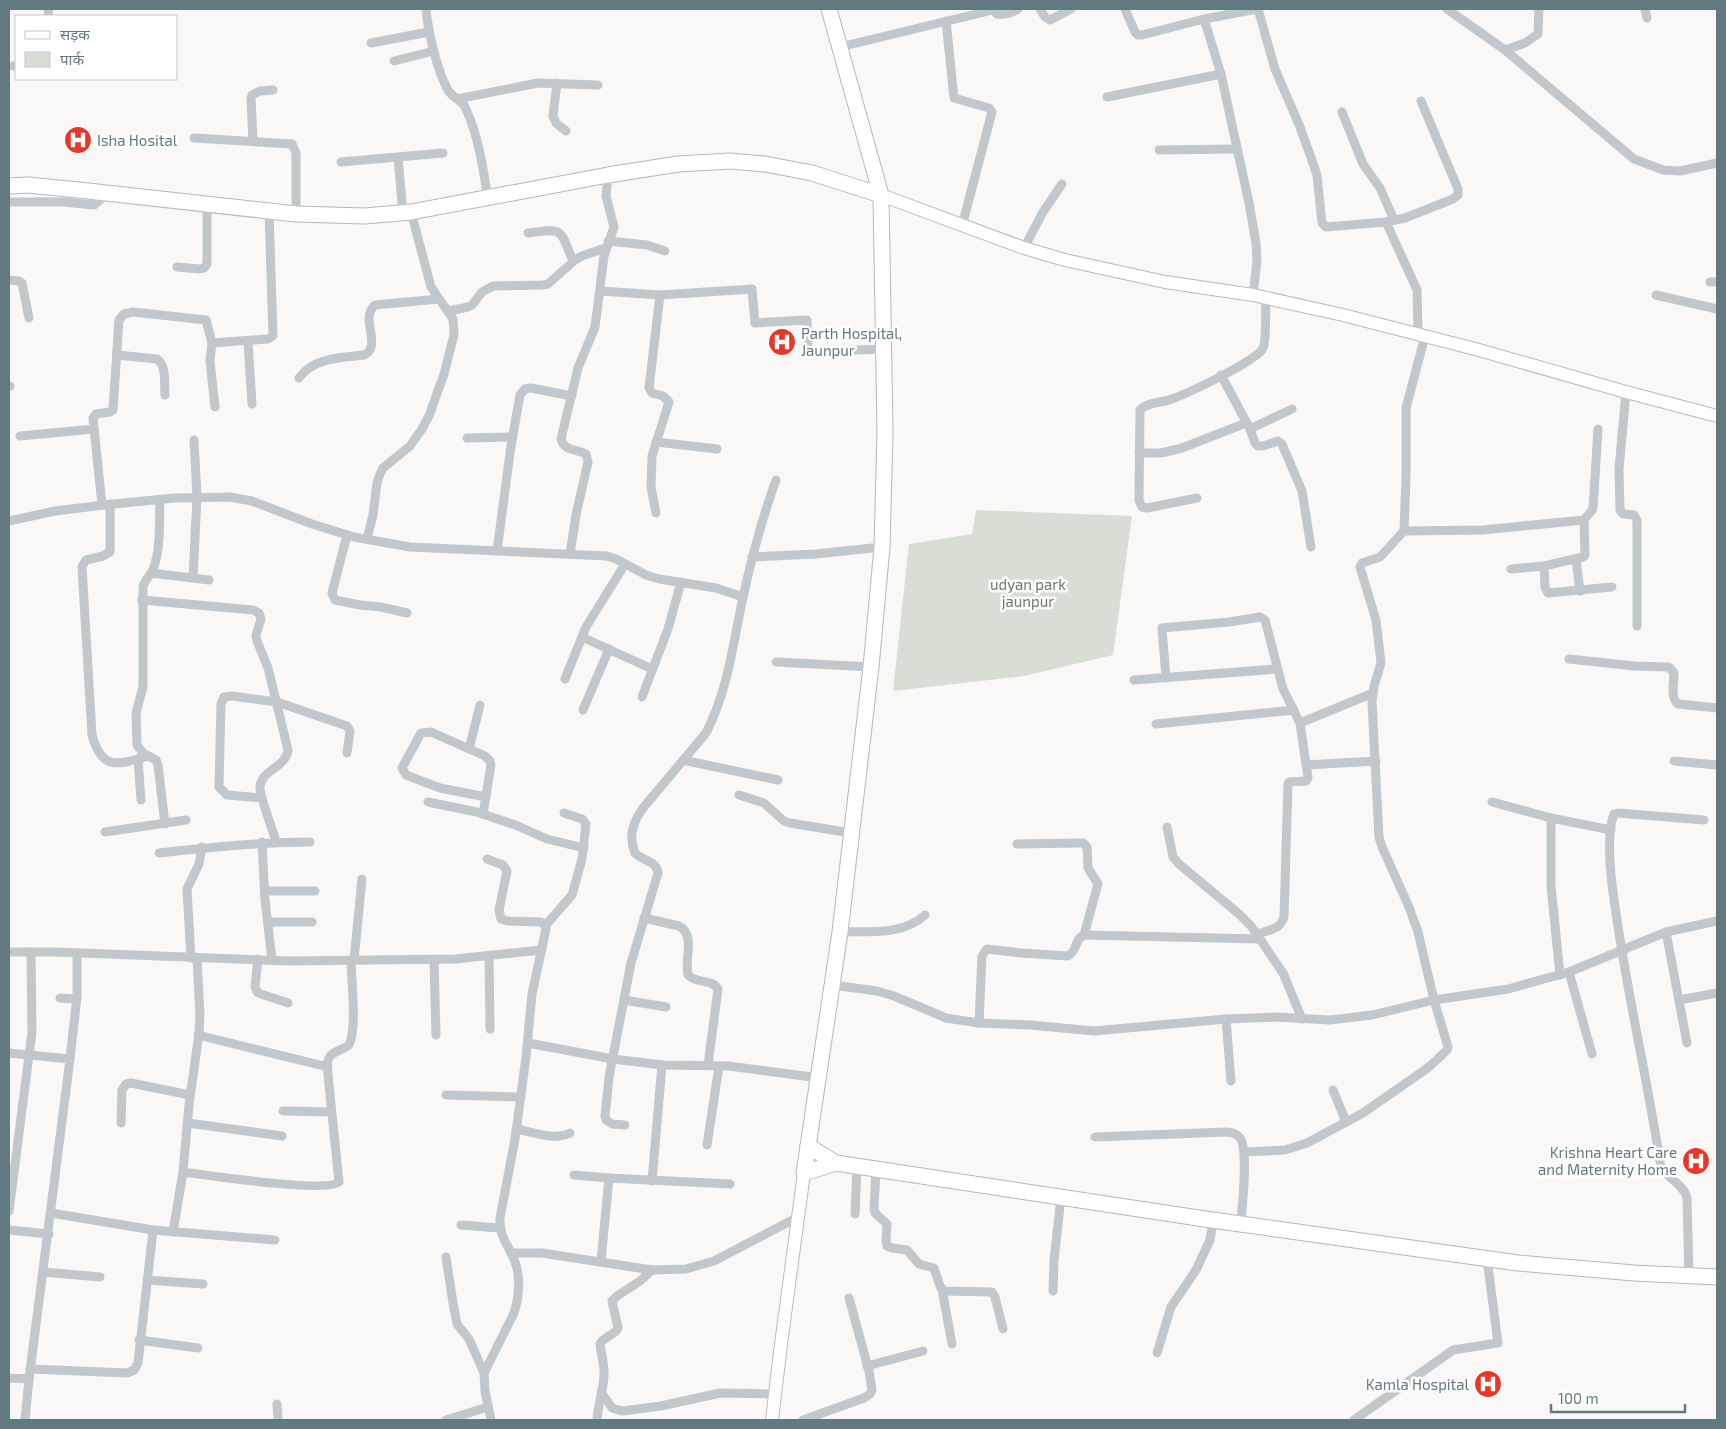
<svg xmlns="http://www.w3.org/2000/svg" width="1726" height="1429" font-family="'Exo 2','Noto Sans Devanagari',sans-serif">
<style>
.green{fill:#d9ded5}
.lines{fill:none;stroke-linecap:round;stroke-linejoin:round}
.secondary-casing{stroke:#b4bbbf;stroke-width:14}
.trunk-casing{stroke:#b2b8bb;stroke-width:17}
.minor{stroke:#c1c7ca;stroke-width:9}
.secondary{stroke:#fff;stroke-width:12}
.trunk{stroke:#fff;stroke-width:15}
.labels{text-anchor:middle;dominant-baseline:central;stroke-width:5;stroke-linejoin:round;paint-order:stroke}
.poi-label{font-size:15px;fill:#637982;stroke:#fff;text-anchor:start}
.park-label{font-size:15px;fill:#6a7a62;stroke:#fff}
</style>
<rect width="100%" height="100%" fill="#f9f8f6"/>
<polygon class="green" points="976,510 1132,516 1113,655 1024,676 893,691 909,544 972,534"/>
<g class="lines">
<g class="secondary-casing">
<g id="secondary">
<polyline points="881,195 1024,248 1065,260 1165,282 1253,295 1343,315 1479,350 1626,392 1717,416"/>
<polyline points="772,1420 781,1344 804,1173"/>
</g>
</g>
<g class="trunk-casing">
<g id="trunk">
<polyline points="829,9 881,195 885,432 882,547 871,667 840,932 804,1173 836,1163"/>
<polyline points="9,186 28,185 88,191 296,214 365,216 411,212 608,175 678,164 730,161 765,164 812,173 881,195"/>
<polyline points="808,1146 836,1163 1205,1219 1518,1263 1634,1273 1717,1277"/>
</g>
</g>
<g class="minor">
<polyline points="48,9 49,16"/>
<path d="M426,9C428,31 437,71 448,90C453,98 462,100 466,109C479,138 483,168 488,199"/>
<path d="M992,9L997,14C1006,15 1011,13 1018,9"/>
<polyline points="1040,9 1045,17 1050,20 1071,9"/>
<polyline points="1125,9 1135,32 1138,35 1142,35 1204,19 1257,9"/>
<polyline points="1258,9 1275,69 1300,127 1314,166 1317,176 1322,223 1326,227 1386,222 1405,218 1453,199 1458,195 1458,189 1421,101"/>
<polyline points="1447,9 1505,50 1634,159 1663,170 1680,171 1717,163"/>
<polyline points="1645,9 1647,18"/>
<polyline points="1204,19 1221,74 1249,203 1256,243 1257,260 1253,295"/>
<polyline points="946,21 954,98 989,108 992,112 962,226"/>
<polyline points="371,43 429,32"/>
<polyline points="840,47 993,10"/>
<polyline points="1505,50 1525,43 1538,34 1539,9"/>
<polyline points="394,61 434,51"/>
<polyline points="13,66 16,65"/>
<polyline points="557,83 553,116 556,123 566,131"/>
<polyline points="1107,97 1221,74"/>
<polyline points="457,99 538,83 598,85"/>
<polyline points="1342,112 1363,164 1380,188 1394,220"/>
<polyline points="194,138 292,144 296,153 296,214"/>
<polyline points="253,141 251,99 252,95 260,91 273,90"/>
<polyline points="1159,150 1237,149"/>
<polyline points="398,158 403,213"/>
<polyline points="341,162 443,153"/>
<polyline points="9,202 63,202 94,205 108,193"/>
<polyline points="1386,222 1417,290 1418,334"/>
<path d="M528,233C564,228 559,228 573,261"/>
<polyline points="608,241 647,245 665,251"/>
<polyline points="1024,248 1043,212 1062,184"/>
<polyline points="177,267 200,269 204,268 207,264 207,204"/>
<polyline points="9,280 19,281 22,283 29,318"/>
<polyline points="1710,282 1717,282"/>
<polyline points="600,291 660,295 752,289 755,323 807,320 808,352 884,349"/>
<polyline points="1656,295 1717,309"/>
<polyline points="449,311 468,307 472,305 482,292 493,286 543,285 548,284 575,260 582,256 605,248"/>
<polyline points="248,341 252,404"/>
<polyline points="212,343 268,339 273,336 269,211"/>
<path d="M117,355L157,359C167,366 164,383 165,395"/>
<polyline points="1221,375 1250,429 1255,443 1258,446 1263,446 1278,441 1282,444 1302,491 1311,547"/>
<path d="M299,378C314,357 340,358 364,355C383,346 359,318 375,305L439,299"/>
<polyline points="9,386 10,386"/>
<polyline points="1626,392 1619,469 1620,510 1623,514 1634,515 1637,520 1637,626"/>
<polyline points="1250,429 1292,409"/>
<polyline points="20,436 94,429"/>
<polyline points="467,438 513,437"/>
<polyline points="656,442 717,449"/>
<polyline points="1139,453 1161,453 1182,448 1246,423"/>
<path d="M1197,498L1147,508L1142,507L1139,500L1140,410C1147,402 1162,403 1172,399C1188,393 1257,361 1263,348C1267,340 1265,309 1266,298"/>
<path d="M160,500C159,521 161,546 154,567C152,575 145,578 143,587V687L136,713L137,745L143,753L156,760L158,765L165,824"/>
<path d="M110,504V552L103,556L86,560L82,567L92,735C102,771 117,765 148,756"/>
<polyline points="102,505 93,418 96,414 110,412 113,410 119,320 124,314 133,312 206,320 212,343 210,361 215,407"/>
<polyline points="656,513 651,487 652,456 669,402 663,396 652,393 649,388 660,295"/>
<polyline points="9,521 55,511 104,505 174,498 230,497 252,501 312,524 354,537 410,547 607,556 616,559 646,575 659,579 716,588 743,597"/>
<polyline points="1404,531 1482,530 1584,520 1593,509 1598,429"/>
<polyline points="347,535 332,593 335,600 360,605 381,607 407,613"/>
<polyline points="367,539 373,515 377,483 380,474 383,468 410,446 422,429 429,416 444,374 454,335 453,319 431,287 411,212"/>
<polyline points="497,551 511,446 520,395 525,389 531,388 572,396"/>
<path d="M570,554L576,515L588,462L586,454C576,449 564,451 561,439L578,368L595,327L604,256L614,227L606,196L608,175"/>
<polyline points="752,557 816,554 882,547"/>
<polyline points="1576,559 1580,591"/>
<polyline points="1544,566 1545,587 1548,593 1612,587"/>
<polyline points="1511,569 1544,566 1583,557 1585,555 1584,520"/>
<polyline points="151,573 209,580"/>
<polyline points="193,578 197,497 194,440"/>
<path d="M142,600L253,610L259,613L261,619L256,635L257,641L268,668L288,750C286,767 262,770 260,786C259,795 273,830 276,842"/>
<polyline points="582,637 652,669"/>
<path d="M1569,659L1634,666L1669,667L1674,673C1674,683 1670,697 1678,704L1717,708"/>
<polyline points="776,662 871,667"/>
<path d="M1166,678L1162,628L1229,622L1260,617L1265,620L1283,689L1300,723L1308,778L1306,781L1289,782L1288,784L1284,917C1280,930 1269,930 1257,934"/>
<polyline points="565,679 586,627 625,564"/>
<polyline points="1134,680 1277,669"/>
<polyline points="642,697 668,629 681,582"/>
<polyline points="583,710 609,649"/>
<polyline points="1300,723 1373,693"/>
<polyline points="1156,724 1294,710"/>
<polyline points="469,749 480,705"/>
<polyline points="138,759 141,800"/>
<polyline points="683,760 778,780"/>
<polyline points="1674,761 1717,765"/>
<polyline points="1306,765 1376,761"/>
<polyline points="739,795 764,803 784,821 790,823 851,833"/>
<polyline points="262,798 227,795 219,787 221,704 224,697 232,696 277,702 347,726 350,731 347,753"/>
<polyline points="428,802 477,812 518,826 547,839 584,848"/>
<polyline points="1492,802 1551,818 1611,830"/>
<polyline points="483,814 491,765 490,761 485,756 431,732 421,733 402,768 406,775 440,788 486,797"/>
<polyline points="1551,818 1551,886 1560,975"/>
<polyline points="1167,827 1173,857 1179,864 1239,914 1251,926 1283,973 1302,1019"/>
<polyline points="105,832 186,820"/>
<polyline points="262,842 265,900 272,960"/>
<polyline points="1017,844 1079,843 1083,843 1087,847 1088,868 1098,884 1084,935"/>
<path d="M159,853C210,847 260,842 310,842"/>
<path d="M487,859L503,865L507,871L499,910L501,919L508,921L541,922L544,924L546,929L532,994L526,1057L515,1139L500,1218C499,1238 509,1245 515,1262C521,1278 519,1298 514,1313L484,1373L485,1391L491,1420"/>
<polyline points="265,891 315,891"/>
<path d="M644,918L679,926C696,935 684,959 688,975C696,984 711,978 718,989L708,1065"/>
<polyline points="268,922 312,922"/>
<polyline points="545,926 572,895 582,859 586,824 582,819 564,813"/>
<path d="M840,932C869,931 902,936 925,915"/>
<polyline points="1666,932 1687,1043"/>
<polyline points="9,952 56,952 288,961 455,959 542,950"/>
<polyline points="489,956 490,1029"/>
<polyline points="191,958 187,889 199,864 202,847"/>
<polyline points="258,959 255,987 258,993 288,1003"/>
<polyline points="434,959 436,1035"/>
<polyline points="354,960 362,879"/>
<polyline points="1569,972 1592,1054"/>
<polyline points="832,985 877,991 894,996 946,1018 979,1023 1030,1025 1094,1031 1226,1019 1276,1017 1330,1020 1372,1015 1434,1000 1508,989 1569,972 1666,932 1717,921"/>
<polyline points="60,998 74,999 77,997 77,953"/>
<polyline points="624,1000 666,1007"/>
<polyline points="1679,1000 1717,993"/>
<polyline points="1226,1019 1231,1081"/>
<path d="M979,1023L982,956L987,949L1021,953L1068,956C1078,951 1074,939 1084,935L1260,939"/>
<polyline points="198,1035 328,1067"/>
<polyline points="528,1043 613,1059 662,1065 729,1066 819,1078"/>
<polyline points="9,1053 70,1059 29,1379 25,1420"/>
<polyline points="70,1059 77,997"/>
<polyline points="1333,1090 1346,1122"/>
<polyline points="446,1095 521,1097"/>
<polyline points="283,1111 331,1112"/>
<polyline points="121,1123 122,1090 126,1084 131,1083 190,1095"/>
<polyline points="188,1123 282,1136"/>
<path d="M625,1125L612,1124L606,1120L605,1116L609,1077L631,963L658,873C657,861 643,861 635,853C628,836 633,822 643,808L706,733C728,690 733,644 743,597C752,557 762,518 776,480"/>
<path d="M516,1129C533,1132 554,1141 570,1133"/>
<path d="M1095,1137L1226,1132C1232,1132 1236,1133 1240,1138C1249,1151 1242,1205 1241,1223"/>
<polyline points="707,1145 719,1066"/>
<polyline points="1245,1152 1285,1150 1307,1143 1363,1113 1429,1067 1447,1050 1448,1047 1434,1000 1418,932 1409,907 1382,847 1379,837 1372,702 1374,686 1381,663 1376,620 1360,567 1362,563 1380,557 1404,531 1406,477 1406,408 1425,336"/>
<polyline points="876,1169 874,1209 875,1213 887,1224 886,1240 887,1246 892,1248 907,1250 919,1264 934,1268 940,1286 944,1291 992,1292 995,1297 1003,1329"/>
<path d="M183,1172C205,1175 327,1193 339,1182L327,1065C329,1051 338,1052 348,1046C358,1032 351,979 351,960"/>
<polyline points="574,1175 609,1178 730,1184"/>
<polyline points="652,1181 662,1065"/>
<polyline points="9,1211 32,1032 31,952"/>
<polyline points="51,1213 153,1230 275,1240"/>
<polyline points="855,1214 857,1166"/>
<polyline points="461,1225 499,1228"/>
<polyline points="9,1230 49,1234"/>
<polyline points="173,1232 183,1172 189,1105 199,1033 200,1016 197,958"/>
<polyline points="511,1253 542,1253 652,1270 686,1269 714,1261 798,1217"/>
<polyline points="446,1257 453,1303 457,1324 469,1339 484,1373"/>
<polyline points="601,1261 609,1178"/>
<polyline points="43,1272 100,1277"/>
<path d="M1689,1276L1687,1198C1684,1185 1668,1178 1661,1168C1648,1082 1628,998 1616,913C1612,888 1605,837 1614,814L1618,813L1704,820"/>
<polyline points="147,1280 203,1284"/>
<polyline points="942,1289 952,1344"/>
<polyline points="1053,1291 1054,1261 1061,1197"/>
<polyline points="139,1340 198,1348"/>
<polyline points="1157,1353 1171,1307 1196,1270 1210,1240 1213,1220"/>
<polyline points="867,1366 923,1351"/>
<polyline points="30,1369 127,1373 134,1370 138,1363 153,1230"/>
<polyline points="9,1378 29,1379"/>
<polyline points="601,1392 612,1408 622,1411 661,1406 720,1393 775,1394"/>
<polyline points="277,1404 278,1420"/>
<polyline points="446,1420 488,1407"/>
<path d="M597,1420C598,1405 603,1391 604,1376C605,1365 601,1355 600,1344C604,1336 614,1336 618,1328L612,1301L617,1296L640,1281L652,1270"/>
<polyline points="803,1420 864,1398 870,1394 872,1390 869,1371 849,1298"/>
<polyline points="1354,1420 1453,1350 1498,1343 1487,1259"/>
</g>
<use href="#secondary" class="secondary"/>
<use href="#trunk" class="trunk"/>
</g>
<defs>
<g id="hospital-disc" transform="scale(1.4375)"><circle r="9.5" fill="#e83726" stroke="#fff"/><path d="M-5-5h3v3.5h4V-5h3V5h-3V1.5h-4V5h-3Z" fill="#fff"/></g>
</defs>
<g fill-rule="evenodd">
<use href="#hospital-disc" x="78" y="140"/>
<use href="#hospital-disc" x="782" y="342"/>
<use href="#hospital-disc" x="1696" y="1161"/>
<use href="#hospital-disc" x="1488" y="1384"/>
</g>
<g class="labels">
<g class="poi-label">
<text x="97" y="140">Isha Hosital</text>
<text x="801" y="333">Parth Hospital,<tspan x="801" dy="17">Jaunpur</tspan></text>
<text x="1677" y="1152" text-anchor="end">Krishna Heart Care<tspan x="1677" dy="17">and Maternity Home</tspan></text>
<text x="1469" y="1384" text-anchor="end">Kamla Hospital</text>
</g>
<g class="park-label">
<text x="1028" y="584">udyan park<tspan x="1028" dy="17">jaunpur</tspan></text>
</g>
</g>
<rect width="1726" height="1429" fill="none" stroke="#637982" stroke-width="20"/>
<rect x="15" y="15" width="162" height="65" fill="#ffffff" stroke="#c1c9cd"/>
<rect x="25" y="31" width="25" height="8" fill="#ffffff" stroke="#c1c9cd"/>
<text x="60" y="40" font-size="15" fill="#637982">सड़क</text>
<rect x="25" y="52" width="25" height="15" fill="#d9ded5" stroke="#c1c9cd"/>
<text x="60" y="65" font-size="15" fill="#637982">पार्क</text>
<path d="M1551 1404v8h134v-8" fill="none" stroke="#637982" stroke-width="2.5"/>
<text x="1558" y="1404" font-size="15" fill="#637982" stroke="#ffffff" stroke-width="4" paint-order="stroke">100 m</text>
</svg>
